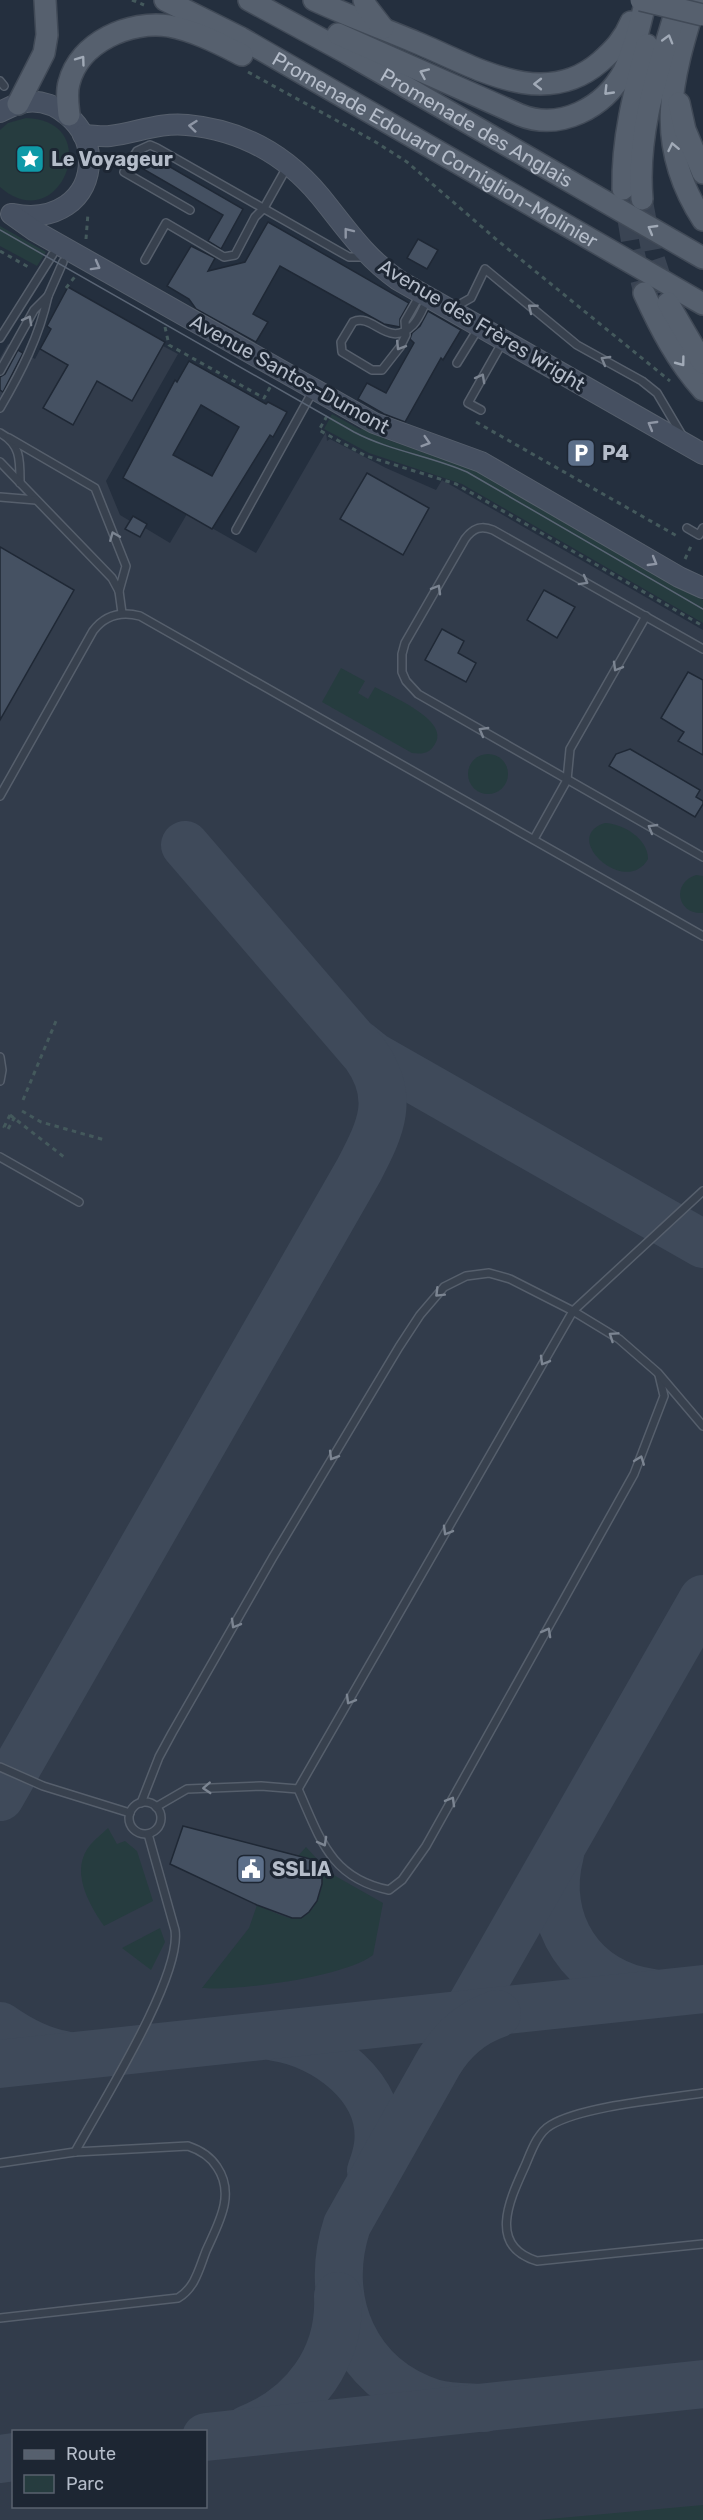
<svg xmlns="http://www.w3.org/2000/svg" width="703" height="2520" font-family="Rubik,sans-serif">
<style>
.airport{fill:#323c4b;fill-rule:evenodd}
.green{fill:#263c3f}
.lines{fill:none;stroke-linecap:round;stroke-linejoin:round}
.taxiway{stroke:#3f4a5a;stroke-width:48}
.building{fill:#455162;stroke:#1f2835;stroke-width:1.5;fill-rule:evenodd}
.primary-tunnel{stroke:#3a4453;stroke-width:21;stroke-dasharray:21 10;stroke-linecap:butt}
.service-casing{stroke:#565f6c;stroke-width:10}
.secondary-casing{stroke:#565f6c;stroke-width:22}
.primary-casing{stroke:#414a57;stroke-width:24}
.path{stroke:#44595c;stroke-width:3;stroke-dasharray:4.5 4.5;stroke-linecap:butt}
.service{stroke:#38414e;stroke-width:7}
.secondary{stroke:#465061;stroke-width:20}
.primary{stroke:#56606e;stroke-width:21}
.tram{stroke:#5a6575;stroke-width:1.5}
.primary-bridge-casing{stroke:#414a57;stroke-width:24;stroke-linecap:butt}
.path-bridge{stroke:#44595c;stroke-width:3;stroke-dasharray:4.5 4.5;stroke-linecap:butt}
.primary-bridge{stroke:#56606e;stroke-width:21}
.oneway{stroke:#a1aab7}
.oneway2{stroke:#8e96a5}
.oneway3{stroke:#7c8592}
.labels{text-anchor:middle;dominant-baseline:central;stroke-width:6;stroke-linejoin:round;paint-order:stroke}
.street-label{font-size:20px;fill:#b4bcc9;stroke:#1d2633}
.poi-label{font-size:20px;font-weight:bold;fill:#b4bcc9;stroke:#1d2633;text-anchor:start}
</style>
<rect width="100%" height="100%" fill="#242f3e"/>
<path class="airport" d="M68,287L165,342L163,346L178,354L106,481L120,515L130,521L133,516L147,524L145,528L170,543L187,514L256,553L326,432L327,441L330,439L386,468L436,490L442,480L703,630V2520H0V358L8,344L35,359L51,329L47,326ZM14,2432H206V2506H14Z"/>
<g class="green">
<path d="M26,118C107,120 60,240 0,187V130L8,123Z"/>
<polygon points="0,226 46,252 37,266 0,246"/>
<polygon points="332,414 361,430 363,426 388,440 477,470 703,600 703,623 462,484 369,453 324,429"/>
<path d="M341,668L365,681L358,693L368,699L375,687C392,697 455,722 433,747C428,754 420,754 412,753L322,702Z"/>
<circle cx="488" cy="774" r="20"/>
<path d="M605,823C624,824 648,839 648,859C626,898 559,837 605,823Z"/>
<path d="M696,875L703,876V913C677,915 671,883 696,875Z"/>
<path d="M108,1828L117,1844L125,1841L137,1851L153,1901L104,1926C88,1903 69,1869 91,1844C96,1838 103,1833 108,1828Z"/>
<path d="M306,1847L330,1873L383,1903L373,1955C345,1977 239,1991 202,1988L249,1928L257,1905C269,1909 289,1922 301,1918C318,1912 328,1879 319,1865C315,1858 305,1857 298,1856Z"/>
<polygon points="160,1928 165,1942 151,1970 122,1948"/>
<polygon points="703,2505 703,2520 538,2520"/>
</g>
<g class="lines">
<g class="taxiway">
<polyline points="358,1044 373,1056 703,1244"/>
<path d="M0,1797L359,1170C381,1128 396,1097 365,1054L185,845"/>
<path d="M560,1854C542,1921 582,1985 653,1993"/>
<path d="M0,2026C20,2040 40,2051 64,2055"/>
<polyline points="454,2035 703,1599"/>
<path d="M275,2037C325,2044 385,2088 378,2145C377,2154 374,2163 371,2171"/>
<polyline points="0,2064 703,1989"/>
<path d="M484,2408C467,2407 450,2408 433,2403C355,2378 322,2301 347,2225L439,2062C453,2039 471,2023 497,2014"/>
<path d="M248,2429C304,2407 341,2357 338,2296"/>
<polyline points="206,2437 703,2384"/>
<polyline points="0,2459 14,2457"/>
</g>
</g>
<g class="building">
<polygon points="146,153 243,209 221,249 208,241 223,215 138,166"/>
<polygon points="268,222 409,303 400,319 400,327 384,324 280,266 253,314 268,322 256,342 196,309 189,299 167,286 191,246 215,258 208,271 245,262"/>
<polygon points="418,239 438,250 427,269 407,258"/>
<polygon points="68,287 165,342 132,401 97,381 73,425 43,408 68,365 40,349 51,329 47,326"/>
<polygon points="428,311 461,330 443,360 441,358 405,422 384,414 358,399 367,383 386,393 414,343 410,339 412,333 420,326"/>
<polygon points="18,350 23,353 3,392 0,390 0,377 5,374"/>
<path d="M189,361L266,404L268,402L287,412L273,437L270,435L212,529L123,478L175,380L177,382ZM201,405L239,427L212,476L173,455Z"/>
<polygon points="367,473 429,508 403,555 340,519"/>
<polygon points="133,516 147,524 140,537 125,529"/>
<polygon points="0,547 74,590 0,720"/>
<polygon points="544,590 575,607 557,638 527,620"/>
<polygon points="442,629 464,641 458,653 476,663 466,682 425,660"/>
<polygon points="688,672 703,680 703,755 678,741 684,732 661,718"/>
<polygon points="630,749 700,790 696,797 703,801 703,804 695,817 609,766 616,754"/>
<polygon points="183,1826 314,1860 320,1865 322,1873 322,1884 317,1901 309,1912 301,1918 292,1918 257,1905 170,1864"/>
</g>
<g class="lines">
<g class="primary-tunnel">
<polyline points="623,189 632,244 644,293"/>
<polyline points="642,199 652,252 665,291"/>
</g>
<g class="service-casing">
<g id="service">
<polyline points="0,81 4,86"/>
<polyline points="190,210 124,172 137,151 150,145 157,148 349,257 366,257"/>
<polyline points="145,260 166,223 224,257 235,255 255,217 264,208 287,167"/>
<path d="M420,295L405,321L406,335L400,347L382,370H372L342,352L341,342L353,322C373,312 388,350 413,325C419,319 423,308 427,300"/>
<polyline points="48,296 63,262"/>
<polyline points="453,308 471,298 485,269 577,345 642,381 657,393 683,437"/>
<polyline points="0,338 53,254"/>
<polyline points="457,363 478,329"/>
<path d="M0,371L34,310L48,296C39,337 21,372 0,408"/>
<polyline points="481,410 468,403 502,343"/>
<path d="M0,433C21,444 20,461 20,483"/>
<polyline points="9,438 95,488 126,566 119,591"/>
<polyline points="0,462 112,578 119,591 122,613"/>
<polyline points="0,497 36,500"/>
<polyline points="687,528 699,535 703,528"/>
<polyline points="236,530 313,391"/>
<path d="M703,649L493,530C481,525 473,528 465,539L405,643L402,654V672L406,681L418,694L703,857"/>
<path d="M0,796L93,631C105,615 121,611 140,616L703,936"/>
<polyline points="534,839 567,780 570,749 646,616"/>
<polyline points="0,1057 2,1070 0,1081"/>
<polyline points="0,1157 79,1202"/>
<polyline points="0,1767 43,1786 130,1813"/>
<path d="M298,1789C320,1838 330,1878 389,1890L402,1880L426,1846L634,1474L664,1396L659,1375"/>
<circle cx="145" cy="1818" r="16"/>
<polyline points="141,1803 159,1757 172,1733 273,1557 399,1347 420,1315 444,1287 466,1276 489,1273 510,1279 573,1311 619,1339 658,1373 703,1426"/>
<polyline points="156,1807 187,1789 261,1786 298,1789 573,1311 703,1191"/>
<path d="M703,2093C664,2099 583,2106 551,2125C537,2133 531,2152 525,2166C510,2199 487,2246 537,2261L703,2244"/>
<path d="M75,2152C100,2106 182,1977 175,1930L148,1834"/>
<path d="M0,2163L75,2152L188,2146C200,2150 210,2156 217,2167C236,2195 218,2224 206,2251C199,2269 195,2288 178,2298L0,2318"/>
</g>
</g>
<g class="secondary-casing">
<g id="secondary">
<path d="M0,112C8,108 17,103 26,102C57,98 88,126 89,157C91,202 52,222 13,214"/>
<path d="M83,135C92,135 101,137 110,136C136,133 160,122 187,125C242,130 285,154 320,196C346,228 364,256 398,280L703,454"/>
<polyline points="11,214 35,231 374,423 481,462 679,577 703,588"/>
</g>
</g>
<g class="primary-casing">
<g id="primary">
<path id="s1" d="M165,0L241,38L703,304"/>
<path id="s2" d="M249,0L347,53L703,258"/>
<path d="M314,0C348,16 385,29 420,44C477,68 544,110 600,62C614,50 624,39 631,22"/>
<polyline points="364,0 366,6 383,28"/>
<path d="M696,0C671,82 653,143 703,220"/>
<path d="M338,34L520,115C560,131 604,108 624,71C635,49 640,23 646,0"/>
<polyline points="679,103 685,130 703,173"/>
<polyline points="18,104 44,53 47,35 45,0"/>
<path d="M69,115C68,105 66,93 69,83C79,42 130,20 169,26C195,31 218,43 242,55"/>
<path d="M623,189C622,138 634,93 647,45"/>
<path d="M642,199C636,130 660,65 679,0"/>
<path d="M644,293C660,328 677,361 703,390"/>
<polyline points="668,303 703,363"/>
</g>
</g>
<g class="path">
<polyline points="132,0 144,5"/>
<polyline points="248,72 374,141 407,162 497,240 670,381"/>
<polyline points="107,166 119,153"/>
<polyline points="86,239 88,213"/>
<polyline points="0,251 30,268"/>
<polyline points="66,288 77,274"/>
<polyline points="165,327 169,345 264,398 272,384"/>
<polyline points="327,416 319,430 366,456 456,484 703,626"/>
<polyline points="476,422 677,536"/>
<polyline points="685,559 692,544"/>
<polyline points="23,1100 56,1021"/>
<polyline points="22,1111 41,1122 105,1140"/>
<polyline points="10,1115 64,1157"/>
</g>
<use href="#service" class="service"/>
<use href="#secondary" class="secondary"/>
<use href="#primary" class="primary"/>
<path class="tram" d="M0,230L354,432C390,451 431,456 467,472L703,609"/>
<g class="primary-bridge-casing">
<polyline id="primary-bridge" points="641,0 703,15"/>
</g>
<polyline class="path-bridge" points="10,1115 4,1127 8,1129 16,1115"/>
<use href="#primary-bridge" class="primary-bridge"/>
</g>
<defs><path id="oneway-chevron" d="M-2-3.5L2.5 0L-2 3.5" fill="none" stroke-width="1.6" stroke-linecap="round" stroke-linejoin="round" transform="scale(1.5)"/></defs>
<g class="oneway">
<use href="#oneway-chevron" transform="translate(668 39) rotate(-74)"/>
<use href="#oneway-chevron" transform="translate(81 60) rotate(-54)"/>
<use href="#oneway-chevron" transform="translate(424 73) rotate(-156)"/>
<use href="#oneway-chevron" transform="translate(538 84) rotate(180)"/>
<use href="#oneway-chevron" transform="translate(608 91) rotate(134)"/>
<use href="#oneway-chevron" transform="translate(673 147) rotate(-102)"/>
<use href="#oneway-chevron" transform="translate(652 229) rotate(-150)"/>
<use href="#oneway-chevron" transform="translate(681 362) rotate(53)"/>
</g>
<g class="oneway2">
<use href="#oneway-chevron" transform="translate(193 126) rotate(-174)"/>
<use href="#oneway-chevron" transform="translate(348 232) rotate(-128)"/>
<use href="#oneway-chevron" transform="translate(96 266) rotate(29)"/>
<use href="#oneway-chevron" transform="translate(652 425) rotate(-150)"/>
<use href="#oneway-chevron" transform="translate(426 442) rotate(17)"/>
<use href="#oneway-chevron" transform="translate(653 562) rotate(30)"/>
</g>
<g class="oneway3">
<use href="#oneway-chevron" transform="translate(532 308) rotate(-141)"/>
<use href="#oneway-chevron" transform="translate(28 320) rotate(-61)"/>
<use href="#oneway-chevron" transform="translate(400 346) rotate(122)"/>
<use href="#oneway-chevron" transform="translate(605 360) rotate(-150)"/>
<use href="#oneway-chevron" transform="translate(481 378) rotate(-61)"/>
<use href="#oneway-chevron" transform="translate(114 536) rotate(-112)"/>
<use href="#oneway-chevron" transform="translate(584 581) rotate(29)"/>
<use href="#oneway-chevron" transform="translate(437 589) rotate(-60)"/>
<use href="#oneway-chevron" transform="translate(617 667) rotate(120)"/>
<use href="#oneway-chevron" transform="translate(483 731) rotate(-150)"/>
<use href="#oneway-chevron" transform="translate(652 828) rotate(-150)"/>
<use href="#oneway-chevron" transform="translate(439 1293) rotate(135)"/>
<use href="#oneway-chevron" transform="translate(613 1336) rotate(-146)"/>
<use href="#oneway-chevron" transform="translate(544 1361) rotate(120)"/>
<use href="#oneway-chevron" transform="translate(333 1456) rotate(121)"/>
<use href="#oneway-chevron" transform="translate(640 1460) rotate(-69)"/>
<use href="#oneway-chevron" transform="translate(447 1531) rotate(120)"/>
<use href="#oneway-chevron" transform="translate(235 1624) rotate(120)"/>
<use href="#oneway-chevron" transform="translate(547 1632) rotate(-61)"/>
<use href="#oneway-chevron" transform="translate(350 1700) rotate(120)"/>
<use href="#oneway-chevron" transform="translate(207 1788) rotate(177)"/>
<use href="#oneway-chevron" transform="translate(451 1801) rotate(-60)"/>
<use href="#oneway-chevron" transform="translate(323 1842) rotate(61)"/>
</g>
<defs>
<g id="sight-square" transform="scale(1.5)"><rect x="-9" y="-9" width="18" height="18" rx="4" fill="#0f9aa8" stroke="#1d2633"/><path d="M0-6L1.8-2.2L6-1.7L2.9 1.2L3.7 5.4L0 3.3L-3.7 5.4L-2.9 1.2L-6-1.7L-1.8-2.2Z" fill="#fff"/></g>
<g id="parking-square" transform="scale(1.5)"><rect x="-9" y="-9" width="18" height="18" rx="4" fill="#5c6f8a" stroke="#1d2633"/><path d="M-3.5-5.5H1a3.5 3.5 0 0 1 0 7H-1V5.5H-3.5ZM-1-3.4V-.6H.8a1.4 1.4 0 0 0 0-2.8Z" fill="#fff"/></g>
<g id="civic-square" transform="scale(1.5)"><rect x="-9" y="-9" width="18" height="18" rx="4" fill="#5c6f8a" stroke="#1d2633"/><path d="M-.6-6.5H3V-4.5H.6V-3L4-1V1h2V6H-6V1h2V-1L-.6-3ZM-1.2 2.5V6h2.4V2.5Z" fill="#fff"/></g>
</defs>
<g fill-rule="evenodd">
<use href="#sight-square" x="30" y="159"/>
<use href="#parking-square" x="581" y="453"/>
<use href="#civic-square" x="251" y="1869"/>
</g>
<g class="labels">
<g class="street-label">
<text stroke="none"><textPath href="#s2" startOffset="261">Promenade des Anglais</textPath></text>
<text stroke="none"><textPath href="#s1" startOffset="309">Promenade Edouard Corniglion-Molinier</textPath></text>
<text transform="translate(482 325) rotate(31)">Avenue des Frères Wright</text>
<text transform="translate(290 374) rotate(29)">Avenue Santos-Dumont</text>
</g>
<g class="poi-label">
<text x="51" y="159">Le Voyageur</text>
<text x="602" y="453">P4</text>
<text x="272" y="1869">SSLIA</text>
</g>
</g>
<rect x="12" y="2430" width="195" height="78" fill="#1d2633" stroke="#59626f" stroke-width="1.5"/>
<rect x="24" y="2450" width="30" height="9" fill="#56606e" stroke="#59626f" stroke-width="1.5"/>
<text x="66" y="2460" font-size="18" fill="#b4bcc9">Route</text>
<rect x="24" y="2475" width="30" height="18" fill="#263c3f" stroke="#59626f" stroke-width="1.5"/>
<text x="66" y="2490" font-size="18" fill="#b4bcc9">Parc</text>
</svg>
